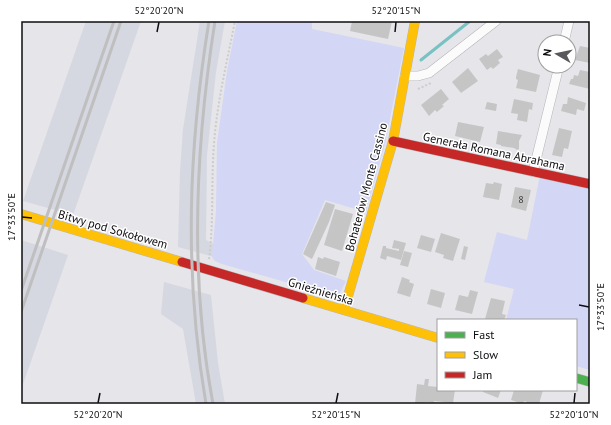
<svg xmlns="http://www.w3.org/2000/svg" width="611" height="425" font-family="'PT Sans',sans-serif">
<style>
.built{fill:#d6d8e1}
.green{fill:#d3d6f5}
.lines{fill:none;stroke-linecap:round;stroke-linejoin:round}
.stream{stroke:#79c2c4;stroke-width:3}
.building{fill:#c6c5c6}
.street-casing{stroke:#b7b7bb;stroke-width:10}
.fast-casing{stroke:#b7b7bb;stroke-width:10}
.slow-casing{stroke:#b7b7bb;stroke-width:10}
.jam-casing{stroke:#b7b7bb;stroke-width:10}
.path{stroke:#ccc;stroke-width:2;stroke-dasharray:2 2;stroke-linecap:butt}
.street{stroke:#fbfbfc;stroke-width:9}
.fast{stroke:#4caf50;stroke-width:9}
.slow{stroke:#ffc107;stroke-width:9}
.jam{stroke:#c62828;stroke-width:9}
.rail{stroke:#bfbfc0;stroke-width:3}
.ticks{fill:none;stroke:#0e0e11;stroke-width:1.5}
.labels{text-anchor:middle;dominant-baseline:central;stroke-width:3;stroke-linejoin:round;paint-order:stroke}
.number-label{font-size:10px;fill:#3c3c3e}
.street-label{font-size:12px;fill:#0e0e11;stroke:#fff}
.neatline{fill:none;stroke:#0e0e11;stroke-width:1.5}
.ticks-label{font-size:10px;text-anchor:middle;fill:#0e0e11}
</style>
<rect width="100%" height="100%" fill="#e5e5ea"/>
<g class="built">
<polygon points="86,21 141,21 73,215 23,201"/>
<polygon points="200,21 225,21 216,72 207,155 206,240 226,251 218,258 178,247 180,171 183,129"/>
<polygon points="21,240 68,255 21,390"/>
<polygon points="164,282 211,295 218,363 225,404 196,404 183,329 161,314"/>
</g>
<g class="green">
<polygon points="237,21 312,21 312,29 404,48 385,144 366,212 325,200 302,254 314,270 346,281 338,297 222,264 215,261 212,257 216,211 217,143 227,71"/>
<polygon points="540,175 590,186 590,370 576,366 576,320 506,320 514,289 484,282 497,232 527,240"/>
</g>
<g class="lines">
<polyline class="stream" points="421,60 470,21"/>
</g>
<g class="building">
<polygon points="352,21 392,21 388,39 350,31"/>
<polygon points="580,46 590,48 590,63 575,60"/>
<polygon points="497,49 503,57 498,60 500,63 493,69 491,67 487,70 479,59 486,54 488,56"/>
<polygon points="468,68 478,81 461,93 452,82"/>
<polygon points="518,69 540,75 536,92 516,88 518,80 516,79 516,77"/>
<polygon points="580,70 590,72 590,89 569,84 571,79 573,79 574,75 578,76"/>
<polygon points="441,89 449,99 442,105 444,106 437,112 435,110 429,116 421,105"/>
<polygon points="568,97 586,103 584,111 577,109 576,115 561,111 563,104 567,104"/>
<polygon points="514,99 533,103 532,110 529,109 527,122 517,120 518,114 511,113"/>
<polygon points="487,102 497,104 496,111 485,109"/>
<polygon points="458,122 484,127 480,142 455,136"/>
<polygon points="559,128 572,131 568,149 564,148 562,157 552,155"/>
<polygon points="498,131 522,135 519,141 519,149 517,150 514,148 501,146 501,145 496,144"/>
<polygon points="494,182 502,184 499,200 483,197 486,183 493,184"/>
<polygon points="515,187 531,190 526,211 511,207"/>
<polygon points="326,202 335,205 329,222 312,259 303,254"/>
<polygon points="335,209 353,214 342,251 324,245"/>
<polygon points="441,233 460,239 453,261 443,258 444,255 435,252"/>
<polygon points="421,235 435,239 431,252 417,248"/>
<polygon points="394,240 406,243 401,260 387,256 386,260 380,258 383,246 386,246 386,248 399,251 399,249 392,248"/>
<polygon points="464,246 468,247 465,260 461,259"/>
<polygon points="404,251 412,253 408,267 400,265"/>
<polygon points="318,257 323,259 324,257 340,262 336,276 315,269"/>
<polygon points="402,277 410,280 409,282 414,284 410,297 397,293"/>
<polygon points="431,289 445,293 441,308 427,304"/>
<polygon points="470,290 478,292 472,314 455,310 459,295 468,297"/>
<polygon points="491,298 505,301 502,314 506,315 504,320 485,319"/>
<polygon points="425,379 429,379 428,386 438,387 438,390 455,390 453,403 434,401 434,402 439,403 439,404 425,402 425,404 415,404 417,384 424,385"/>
<polygon points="483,390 501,390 498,398 483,392"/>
<polygon points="514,390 543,390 539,404 526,404 527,402 524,401 523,404 511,400"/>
</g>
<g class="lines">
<g class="street-casing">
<g id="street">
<polyline points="564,42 569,21"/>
<polyline points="405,76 418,76 429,73 496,21"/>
<polyline points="533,172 559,66"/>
</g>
</g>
<g class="fast-casing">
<polyline id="fast" points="576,378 590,382"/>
</g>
<g class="slow-casing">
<g id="slow">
<polyline points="21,214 182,262"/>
<polyline points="303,298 438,338"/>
<polyline points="344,310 393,141 415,21"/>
</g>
</g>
<g class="jam-casing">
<g id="jam">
<polyline points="393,141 590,184"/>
<polyline points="182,262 303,298"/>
</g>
</g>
<g class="path">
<polyline points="588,21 590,24"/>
<polyline points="418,89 431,83"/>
<path d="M209,259C214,221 211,182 214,144C217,102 227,62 235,21"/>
</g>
<use href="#street" class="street"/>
<use href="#fast" class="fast"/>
<use href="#slow" class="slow"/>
<use href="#jam" class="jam"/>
<g class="rail">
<polyline points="21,291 114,21"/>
<polyline points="21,312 121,21"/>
<path d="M206,404C184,275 188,150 209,21"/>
<path d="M213,404C189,277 195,148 215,21"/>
</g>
</g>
<path class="ticks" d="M157,32L159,22M395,32L396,22M22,217L32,218M579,305L589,307M98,403L100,393M336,403L338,393M574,403L575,393"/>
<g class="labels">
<g class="number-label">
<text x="521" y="199">8</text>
</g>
<g class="street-label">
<text transform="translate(494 151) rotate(12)">Generała Romana Abrahama</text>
<text transform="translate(366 187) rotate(-75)">Bohaterów Monte Cassino</text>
<text transform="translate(113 229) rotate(16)">Bitwy pod Sokołowem</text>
<text transform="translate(321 291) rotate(17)">Gnieźnieńska</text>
</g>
</g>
<rect width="611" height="425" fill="none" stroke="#ffffff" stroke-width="44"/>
<rect x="437" y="319" width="140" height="72" fill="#ffffff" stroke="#9f9fa0"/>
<rect x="445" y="332" width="20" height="6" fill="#4caf50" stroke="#9f9fa0"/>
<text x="473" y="339" font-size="12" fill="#0e0e11">Fast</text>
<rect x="445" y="352" width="20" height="6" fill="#ffc107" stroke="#9f9fa0"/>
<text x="473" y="359" font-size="12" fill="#0e0e11">Slow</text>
<rect x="445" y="372" width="20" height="6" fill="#c62828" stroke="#9f9fa0"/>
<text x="473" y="379" font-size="12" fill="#0e0e11">Jam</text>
<g transform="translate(557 54) rotate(279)"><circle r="19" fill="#ffffff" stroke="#9f9fa0"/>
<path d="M0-3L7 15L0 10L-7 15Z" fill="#59595d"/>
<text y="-6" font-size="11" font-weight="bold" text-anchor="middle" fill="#0e0e11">N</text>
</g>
<rect x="22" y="22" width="567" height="381" class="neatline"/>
<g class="ticks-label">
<text x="159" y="14">52°20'20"N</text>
<text x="396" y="14">52°20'15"N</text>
<text transform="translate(11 217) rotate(-90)" y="4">17°33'50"E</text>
<text transform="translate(600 307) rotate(-90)" y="4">17°33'50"E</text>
<text x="98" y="418">52°20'20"N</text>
<text x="336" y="418">52°20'15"N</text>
<text x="574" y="418">52°20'10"N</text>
</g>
</svg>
